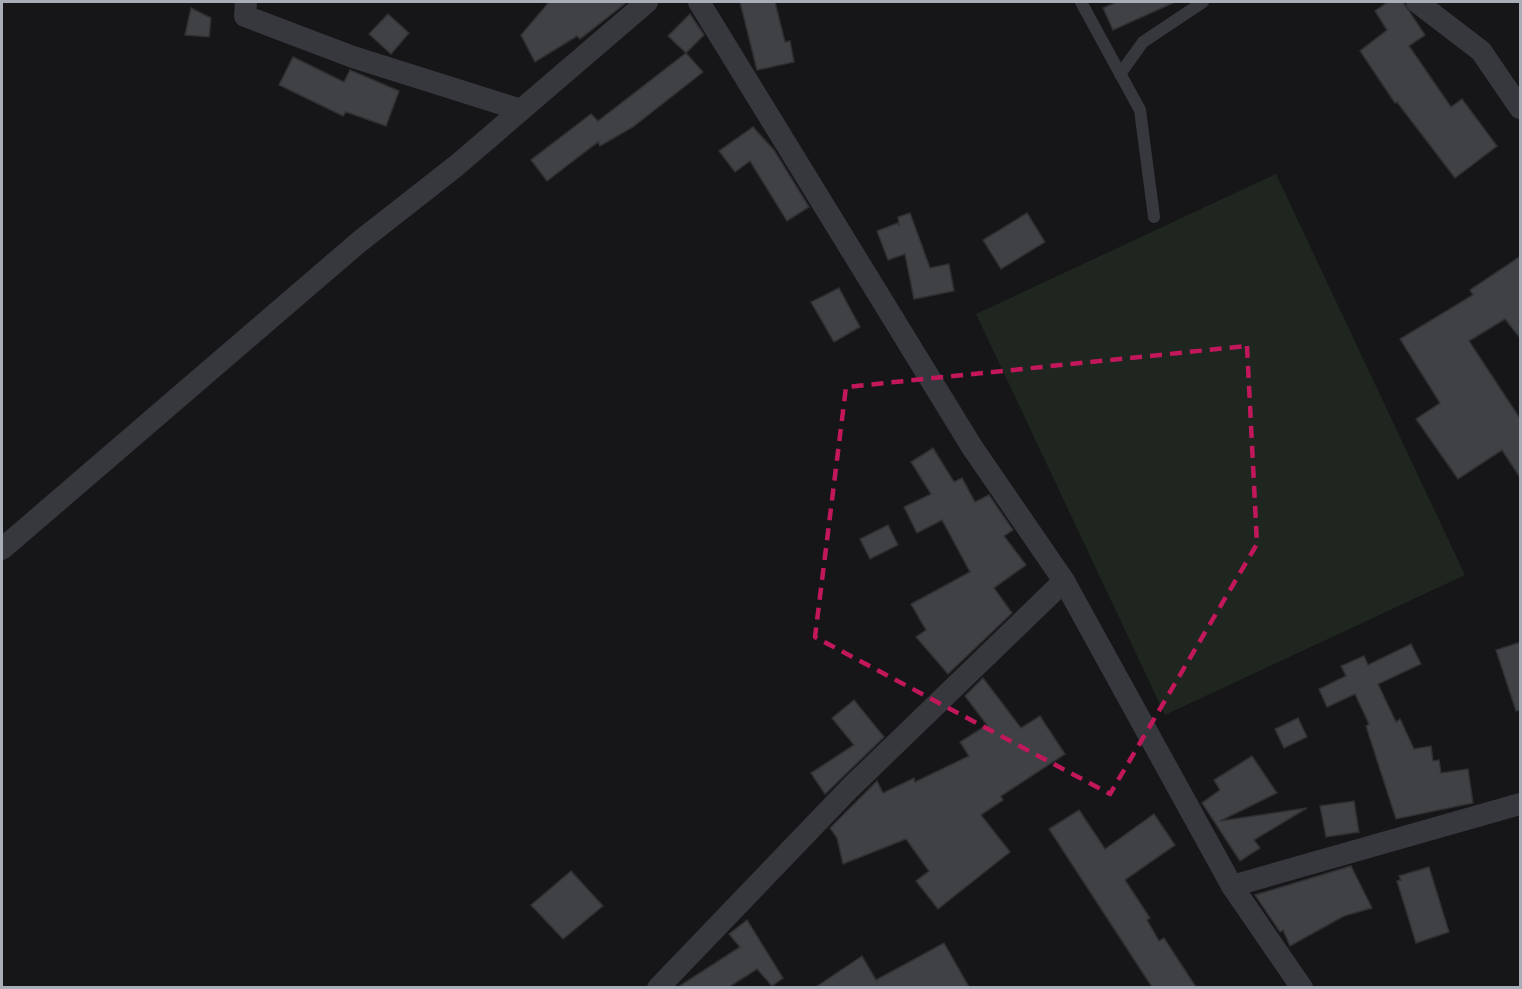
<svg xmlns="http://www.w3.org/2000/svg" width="1522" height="989" font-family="Jost,sans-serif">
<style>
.green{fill:#1e261f}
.building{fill:#404145;stroke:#303034;stroke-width:1.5}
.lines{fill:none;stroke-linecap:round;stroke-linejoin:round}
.service{stroke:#37383d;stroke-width:12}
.minor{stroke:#37383d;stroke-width:22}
.marked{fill:none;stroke:#c2185b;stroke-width:4.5;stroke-dasharray:12 8;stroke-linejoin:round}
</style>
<rect width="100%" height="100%" fill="#161618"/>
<polygon class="green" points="1276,174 1465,575 1165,715 976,314"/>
<g class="building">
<polygon points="549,2 627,2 580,39 577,36 535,62 521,35"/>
<polygon points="740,2 775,2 785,42 790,41 794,62 757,70"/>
<polygon points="1117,2 1175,2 1113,30 1103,8"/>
<polygon points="1388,2 1403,2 1425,35 1409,46 1451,107 1462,99 1497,146 1455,178 1397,102 1395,103 1360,51 1387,30 1375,11"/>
<polygon points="191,8 211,18 209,37 185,35"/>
<polygon points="388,14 409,33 391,54 369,34"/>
<polygon points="690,14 704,35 686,53 668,36"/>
<polygon points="686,53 703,72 633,127 600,146 598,142 547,181 531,160 591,114 598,121"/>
<polygon points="293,57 344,82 350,70 399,91 386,126 346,112 343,116 279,85"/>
<polygon points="753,127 774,150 809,207 787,221 750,161 735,172 719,151"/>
<polygon points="910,213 930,268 949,264 954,291 914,299 905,254 888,260 877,231 898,223 899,226 898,217"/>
<polygon points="1027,213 1045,242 1001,269 983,240"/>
<polygon points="1521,256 1521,339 1505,319 1469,341 1521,420 1521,479 1502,450 1458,479 1416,419 1440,403 1400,339 1473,295 1470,290"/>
<polygon points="839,288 860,327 834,342 811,302"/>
<polygon points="933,448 954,482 962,478 975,502 989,495 1013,530 1004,536 1026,565 994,588 1012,613 948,674 916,637 926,630 911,604 970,572 942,520 917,533 904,507 931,494 911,462"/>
<polygon points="888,525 898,545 870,559 860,539"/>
<polygon points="1521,642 1521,710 1516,711 1496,650"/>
<polygon points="1411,644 1421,664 1378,684 1396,722 1400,719 1414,749 1431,746 1433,761 1439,760 1441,773 1468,769 1473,803 1396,819 1366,726 1369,724 1355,694 1327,707 1319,689 1346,676 1341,666 1364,656 1368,665"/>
<polygon points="983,678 1021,728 1040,716 1065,754 1001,796 1003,800 981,815 1010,852 938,909 916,881 929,871 906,839 843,864 837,838 830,828 877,781 883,793 914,778 915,782 969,756 960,742 987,725 965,696"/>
<polygon points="854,700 884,737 825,794 811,773 854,745 832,718"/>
<polygon points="1298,718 1307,737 1284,748 1275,729"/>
<polygon points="1252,756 1277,793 1220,821 1307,808 1254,840 1260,848 1240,861 1202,803 1220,790 1214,780"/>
<polygon points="1354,801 1359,832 1326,837 1320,806"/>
<polygon points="1079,810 1105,849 1154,814 1175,845 1125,880 1150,918 1147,920 1159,941 1164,938 1196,987 1152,987 1049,829"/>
<polygon points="1351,866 1372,908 1344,916 1290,946 1283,930 1280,932 1255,895"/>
<polygon points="1429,867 1449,932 1416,943 1397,881 1401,880 1399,876"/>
<polygon points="571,871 603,906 563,939 531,905"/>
<polygon points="747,920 783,978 772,986 757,969 729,987 678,987 740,947 729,934"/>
<polygon points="944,943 969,987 816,987 862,956 876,980"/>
</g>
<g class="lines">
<g class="service">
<polyline points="1081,2 1140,110 1154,217"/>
<polyline points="1120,74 1143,42 1203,2"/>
</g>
<g class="minor">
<polyline points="246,2 245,16 353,57 521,110"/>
<polyline points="699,2 972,447 1064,581 1232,886 1302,988"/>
<polyline points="1417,2 1481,51 1520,108"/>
<polyline points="2,549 359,242 456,166 647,2"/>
<polyline points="1232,886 1520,804"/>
<polyline points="658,988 850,788 1064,581"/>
</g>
</g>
<path class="marked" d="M1247,346L1257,544L1110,794L815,637L846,387Z"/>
<rect width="1522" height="989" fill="none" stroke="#a8adb8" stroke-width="6"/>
</svg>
